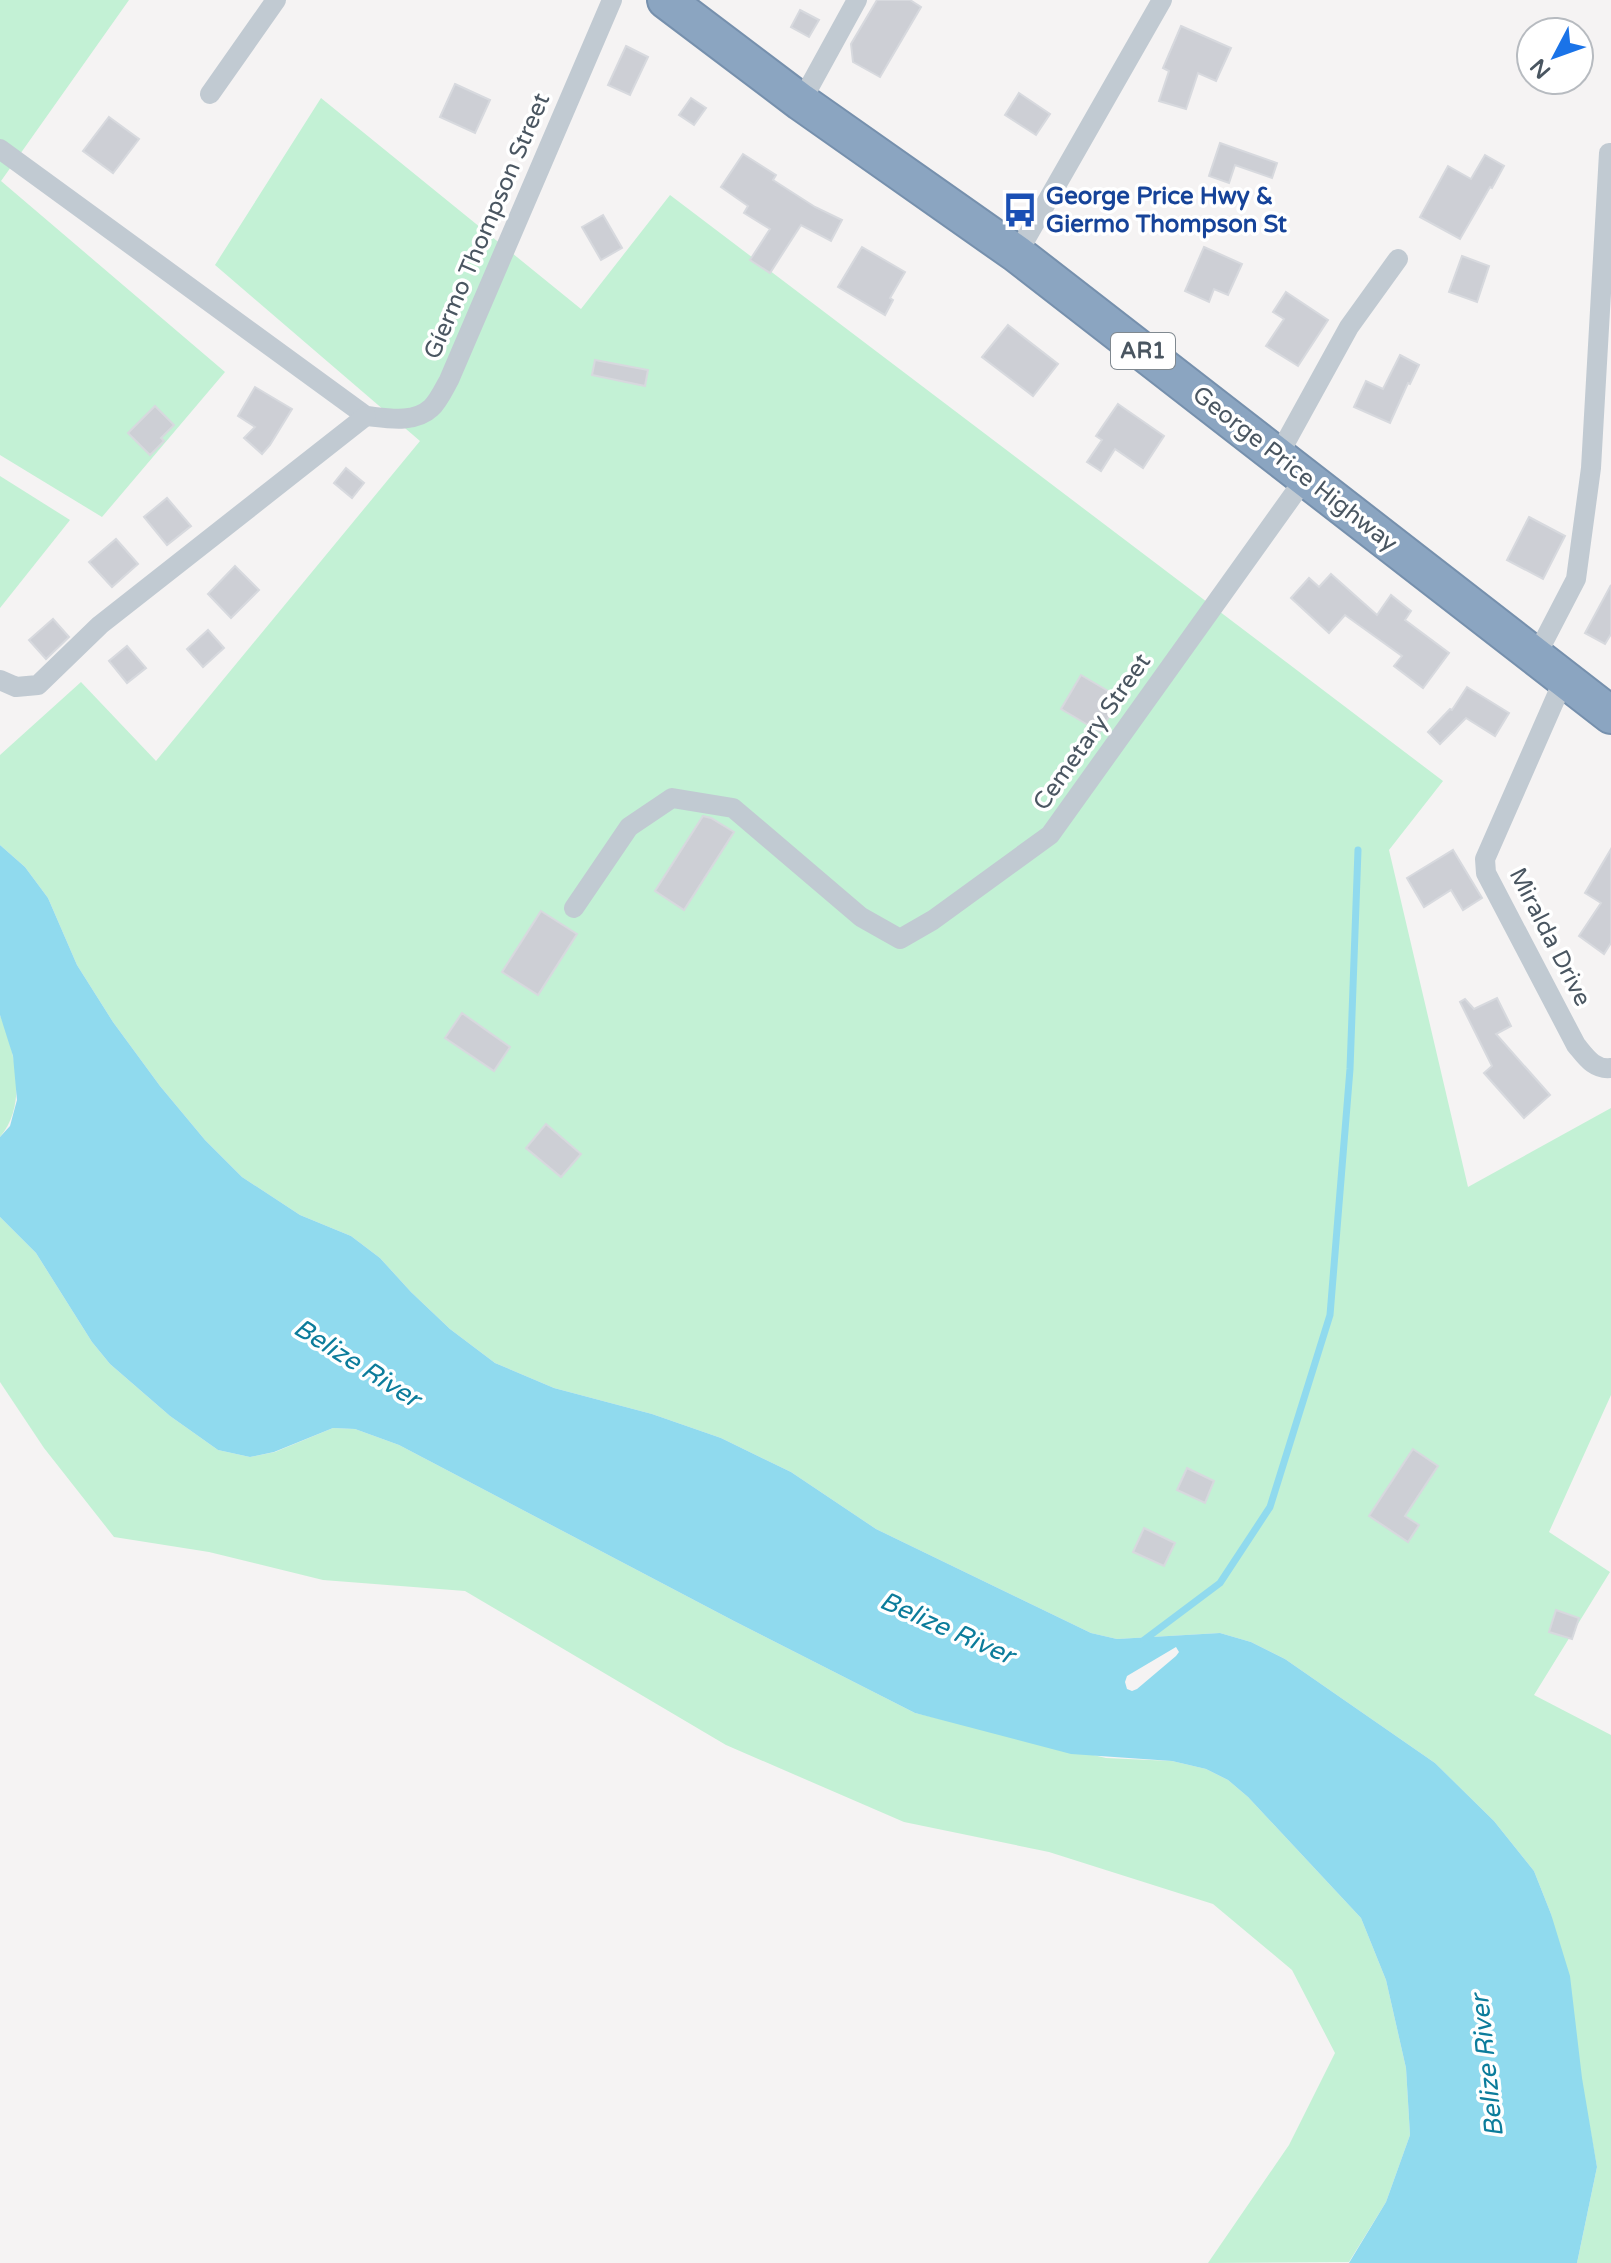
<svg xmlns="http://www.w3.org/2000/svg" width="1611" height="2263" font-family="'Varela Round',sans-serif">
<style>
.green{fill:#c3f1d5}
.water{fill:#90daee;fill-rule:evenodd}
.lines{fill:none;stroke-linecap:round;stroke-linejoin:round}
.stream{stroke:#90daee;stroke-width:7}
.building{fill:#cdcfd5;stroke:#d7d9de;stroke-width:2}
.highway-casing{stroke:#7690ad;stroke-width:40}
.street{stroke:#c1cad2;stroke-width:20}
.highway{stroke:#8ba5c1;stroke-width:36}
.labels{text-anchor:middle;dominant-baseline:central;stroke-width:7;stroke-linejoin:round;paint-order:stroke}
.shield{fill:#fff;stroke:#808990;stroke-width:2}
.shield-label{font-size:22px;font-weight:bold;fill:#4a5661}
.transit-label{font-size:24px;font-weight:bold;fill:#164399;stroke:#fff;text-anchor:start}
.street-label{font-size:24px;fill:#4a5661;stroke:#fff}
.water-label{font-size:26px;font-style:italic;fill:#0c7c9b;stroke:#fff}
</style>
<rect width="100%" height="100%" fill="#f5f3f3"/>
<g class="green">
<polygon points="0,0 129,0 1,181 225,372 102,517 0,455"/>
<polygon points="321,98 581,309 670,195 1443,781 1389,850 1468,1187 1611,1108 1611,1395 1549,1532 1610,1572 1534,1695 1611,1735 1611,2263 1577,2263 1597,2167 1551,1914 1534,1871 1494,1821 1435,1763 1285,1659 1251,1642 1220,1633 1117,1639 1091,1633 876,1529 791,1472 721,1438 652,1414 554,1388 495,1363 450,1329 411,1292 380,1258 351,1236 300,1215 242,1177 205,1140 160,1086 113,1022 77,965 48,898 25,867 0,845 0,755 81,682 156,761 420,441 215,265"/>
<polygon points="0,476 70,520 0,608"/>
<path d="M0,1015C15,1052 28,1104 0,1137Z"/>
<polygon points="0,1217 36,1253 92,1342 110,1364 170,1416 218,1450 250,1457 275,1452 333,1428 355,1429 399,1445 734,1621 915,1713 1106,1758 1172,1761 1206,1769 1228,1780 1248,1797 1361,1918 1386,1980 1406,2068 1410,2135 1386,2202 1349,2262 1208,2263 1289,2145 1335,2053 1292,1970 1213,1904 1049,1852 904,1822 726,1745 465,1591 323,1580 209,1552 114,1537 44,1448 0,1382"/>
</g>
<path class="water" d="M0,845L25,867L48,898L77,965L113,1022L160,1086L205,1140L242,1177L300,1215L351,1236L380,1258L411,1292L450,1329L495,1363L554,1388L652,1414L721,1438L791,1472L876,1529L1091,1633L1117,1639L1220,1633L1251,1642L1285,1659L1435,1763L1494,1821L1534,1871L1551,1914L1570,1976L1582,2078L1597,2167L1577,2263H1349L1386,2202L1410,2135L1406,2068L1386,1980L1361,1918L1248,1797L1228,1780L1206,1769L1172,1761L1071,1754L915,1713L734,1621L399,1445L355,1429L333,1428L274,1452L250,1457L218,1450L170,1416L110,1364L92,1342L36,1253L0,1217V1137L10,1126L17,1100L13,1056L0,1015ZM1176,1647L1179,1652L1176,1656L1137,1689L1132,1691L1127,1689L1125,1682L1127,1676Z"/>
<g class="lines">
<polyline class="stream" points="1144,1640 1220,1583 1270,1507 1330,1315 1350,1069 1358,850"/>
</g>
<g class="building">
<polygon points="877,0 910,0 921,7 880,77 853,62 851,44"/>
<polygon points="800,10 819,20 809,37 791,27"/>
<polygon points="1181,26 1231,48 1216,81 1198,73 1186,109 1159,101 1169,71 1163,68"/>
<polygon points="626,46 648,57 630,95 608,85"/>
<polygon points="455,84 490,100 475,133 440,117"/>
<polygon points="1019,93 1050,114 1036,135 1005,115"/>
<polygon points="691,98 706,108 694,125 679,115"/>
<polygon points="109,117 139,139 113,173 83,151"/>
<polygon points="1220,143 1277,163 1272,178 1235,165 1229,183 1209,176"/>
<polygon points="743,154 776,175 773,180 815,207 842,220 831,241 801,225 770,273 750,260 770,229 744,213 748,206 721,187"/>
<polygon points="1485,155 1504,166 1492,188 1490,187 1460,239 1420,217 1448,166 1471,179"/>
<polygon points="603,215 622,248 601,260 582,227"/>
<polygon points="862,247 905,272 890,298 893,300 885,315 838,287"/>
<polygon points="1204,247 1242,264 1228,295 1214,289 1209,302 1185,291"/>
<polygon points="1462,256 1489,266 1477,302 1449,292"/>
<polygon points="1286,292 1328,320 1298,366 1266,346 1284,319 1273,312"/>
<polygon points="1008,325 1058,364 1033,396 982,357"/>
<polygon points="1400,355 1419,365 1410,384 1408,383 1390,423 1354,407 1366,381 1383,389"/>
<polygon points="595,360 648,370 645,386 592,375"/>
<polygon points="255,387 292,409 270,445 262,454 244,438 255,427 238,416"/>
<polygon points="1118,404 1164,436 1143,468 1115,449 1101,471 1087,462 1102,440 1096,436"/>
<polygon points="155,406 174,425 161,438 164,441 150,455 128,433"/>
<polygon points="346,468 364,483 352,498 334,483"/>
<polygon points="167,498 191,526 167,545 144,517"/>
<polygon points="1529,517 1565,536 1543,579 1507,560"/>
<polygon points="116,539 138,564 112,587 89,562"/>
<polygon points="235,566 259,590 231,618 208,594"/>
<polygon points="1331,574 1377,615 1391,595 1411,611 1405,620 1449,653 1423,688 1394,666 1402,656 1345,615 1329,633 1291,598 1309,578 1319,587"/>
<polygon points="1611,585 1611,634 1605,644 1585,633"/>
<polygon points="53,619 69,637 46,659 29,640"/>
<polygon points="208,630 224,648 203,667 187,649"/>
<polygon points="127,646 146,668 127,683 109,661"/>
<polygon points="1081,675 1120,698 1100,732 1061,709"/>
<polygon points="1467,687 1509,713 1495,736 1466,718 1440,744 1428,732 1450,709 1452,710"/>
<polygon points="703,816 711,818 734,832 684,910 655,891"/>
<polygon points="1611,849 1611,943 1604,954 1579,936 1601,903 1585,893"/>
<polygon points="1453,850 1482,898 1463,910 1451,890 1424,907 1407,878"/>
<polygon points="541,911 577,934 538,995 502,972"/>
<polygon points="1497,998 1511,1026 1496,1034 1550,1095 1524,1118 1484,1073 1492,1066 1460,1002 1465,999 1474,1009"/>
<polygon points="462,1013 510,1047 494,1071 445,1038"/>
<polygon points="546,1124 581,1154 561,1177 526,1148"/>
<polygon points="1413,1449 1438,1466 1405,1516 1419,1525 1408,1542 1369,1516"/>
<polygon points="1187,1468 1214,1481 1205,1503 1177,1490"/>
<polygon points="1144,1528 1175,1543 1164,1566 1133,1552"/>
<polygon points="1556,1610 1579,1618 1572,1639 1549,1632"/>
</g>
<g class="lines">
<g class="highway-casing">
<polyline id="highway" points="666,0 801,102 1017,254 1611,715"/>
</g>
<g class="street">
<polyline points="210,94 276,0"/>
<polyline points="801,102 857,0"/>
<path d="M0,149L366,416C386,418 414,424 431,408C438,402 444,389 449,380L612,0"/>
<polyline points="1017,254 1162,0"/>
<polyline points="1278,456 1349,327 1398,259"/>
<polyline points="1535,658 1576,579 1591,468 1609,153 1611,153"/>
<path d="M1564,679L1485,859L1486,873L1576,1045C1586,1057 1594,1070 1611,1068"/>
<polyline points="0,680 16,687 38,685 100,625 366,416"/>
<polyline points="574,908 629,827 672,798 733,808 861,917 900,939 933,920 1050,835 1306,477"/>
</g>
<use href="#highway" class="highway"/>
</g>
<defs>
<g id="bus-bare" transform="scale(2.76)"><path d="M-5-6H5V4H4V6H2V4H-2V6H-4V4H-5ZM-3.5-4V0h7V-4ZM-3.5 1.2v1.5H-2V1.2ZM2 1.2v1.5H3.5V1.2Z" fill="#1a4fb4" stroke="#fff" stroke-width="2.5" paint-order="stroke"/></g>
</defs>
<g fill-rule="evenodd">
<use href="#bus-bare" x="1020" y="210"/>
</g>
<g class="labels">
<rect class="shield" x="1111" y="333" width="64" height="36" rx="6"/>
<g class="shield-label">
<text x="1143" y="351">AR1</text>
</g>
<g class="transit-label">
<text x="1046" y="196">George Price Hwy &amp;<tspan x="1046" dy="28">Giermo Thompson St</tspan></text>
</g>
<g class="street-label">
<text transform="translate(487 226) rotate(-67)">Gíermo Thompson Street</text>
<text transform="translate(1295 469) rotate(38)">George Price Highway</text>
<text transform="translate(1092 732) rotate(-55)">Cemetary Street</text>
<text transform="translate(1550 937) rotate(63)">Miralda Drive</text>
</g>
<g class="water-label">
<text transform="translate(357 1363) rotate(32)">Belize River</text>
<text transform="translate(947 1628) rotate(24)">Belize River</text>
<text transform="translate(1487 2066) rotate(-96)">Belize River</text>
</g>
</g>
<g transform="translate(1555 56) rotate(229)"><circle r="38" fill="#ffffff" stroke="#b7bbc0" stroke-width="2"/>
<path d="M0-6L14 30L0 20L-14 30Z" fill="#1a73e8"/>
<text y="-12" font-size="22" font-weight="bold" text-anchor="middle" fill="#4a5661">N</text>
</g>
</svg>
